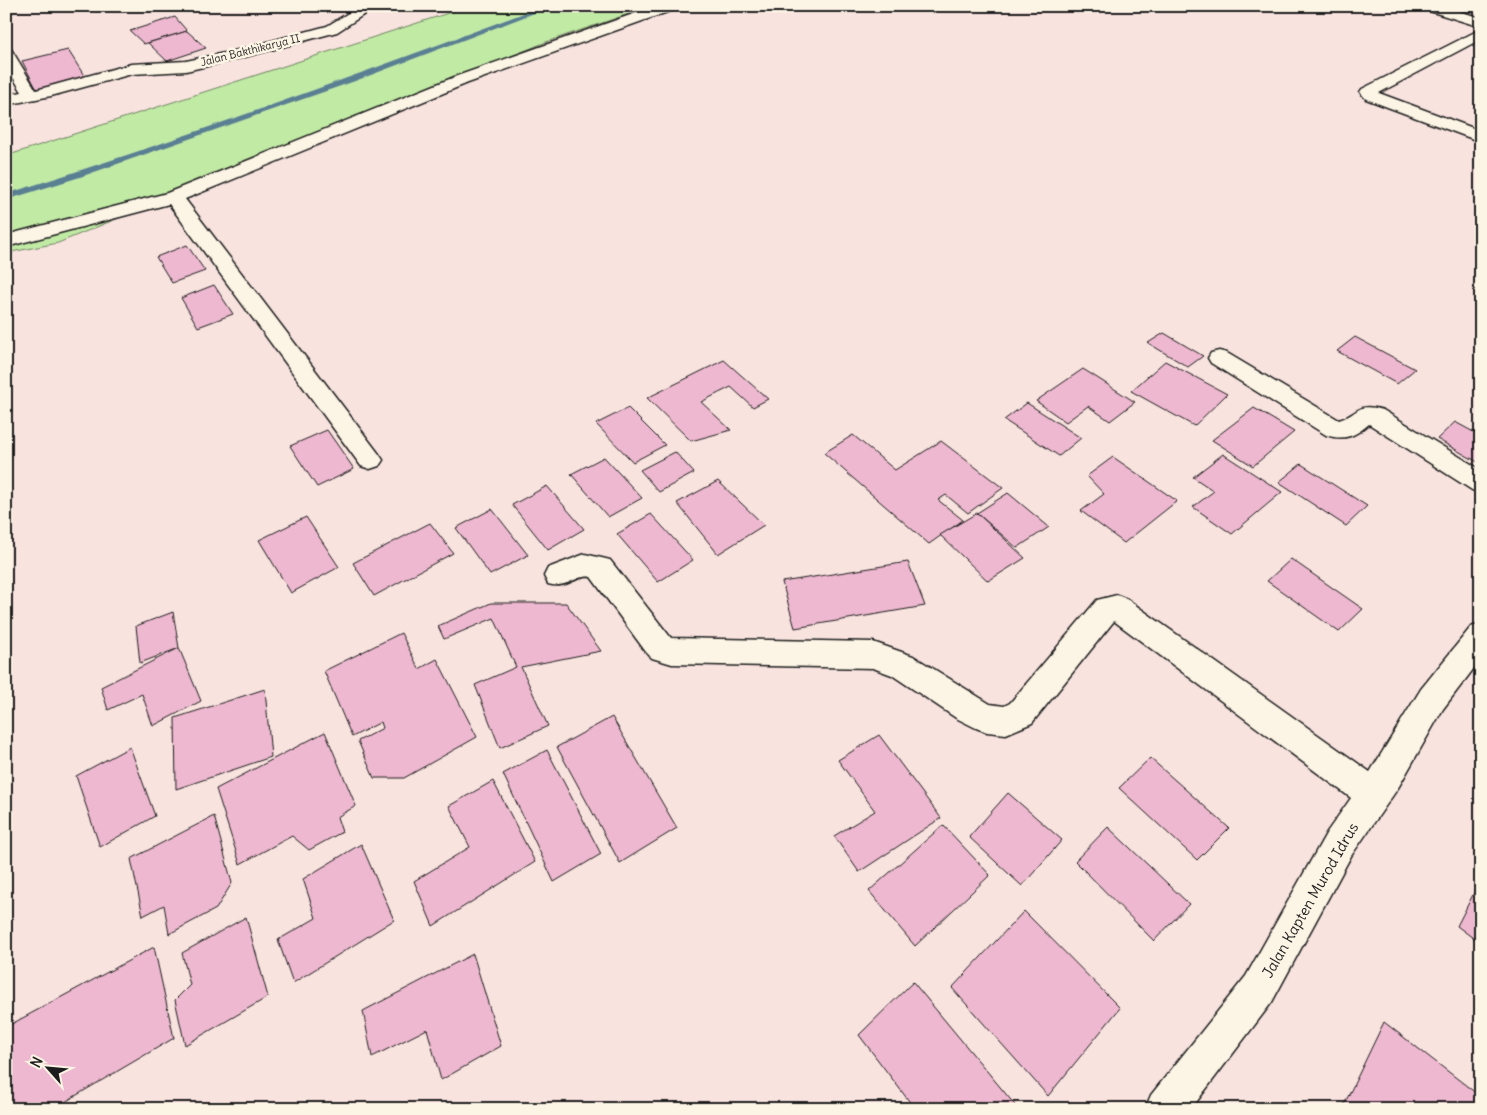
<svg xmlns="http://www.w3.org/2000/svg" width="1487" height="1115" font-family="Delius,sans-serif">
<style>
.green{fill:#c1eaa5;stroke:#6e8360}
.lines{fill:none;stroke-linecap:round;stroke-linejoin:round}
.stream{fill:#5a7f93;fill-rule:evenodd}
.building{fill:#eeb8d0;stroke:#1c1c1c}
.street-casing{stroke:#1c1c1c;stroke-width:3}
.street{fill:#fcf5e5;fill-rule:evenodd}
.labels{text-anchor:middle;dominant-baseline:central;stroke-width:5;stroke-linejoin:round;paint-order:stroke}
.far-street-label{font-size:11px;fill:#1c1c1c;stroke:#fcf5e5}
.near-street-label{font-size:15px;fill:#1c1c1c;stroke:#fcf5e5}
</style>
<rect width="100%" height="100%" fill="#f8e3df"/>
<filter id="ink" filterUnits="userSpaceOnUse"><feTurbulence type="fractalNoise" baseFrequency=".02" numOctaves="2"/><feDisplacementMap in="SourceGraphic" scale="10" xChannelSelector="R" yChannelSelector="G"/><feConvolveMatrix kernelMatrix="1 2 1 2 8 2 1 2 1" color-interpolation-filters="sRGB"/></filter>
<g filter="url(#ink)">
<polygon class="green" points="470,6 652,6 546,42 58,243 6,253 6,156"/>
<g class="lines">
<path class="stream" d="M543,6H553L355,81L80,177L6,200V194C187,138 365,72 543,6Z"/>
</g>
<g class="building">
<polygon points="175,17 187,31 144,44 130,31"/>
<polygon points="187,31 206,48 167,61 148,43"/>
<polygon points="68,50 85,77 37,90 22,61"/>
<polygon points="187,245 205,271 172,283 156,257"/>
<polygon points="214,285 233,314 198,327 181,298"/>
<polygon points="1164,333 1203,356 1188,367 1148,343"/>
<polygon points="1355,337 1415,369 1397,384 1337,351"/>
<polygon points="724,360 768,399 753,407 731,387 701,402 731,430 691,441 647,398"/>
<polygon points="1165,361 1227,394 1194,426 1131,391"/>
<polygon points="1083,369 1135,402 1110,421 1088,406 1066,422 1036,401"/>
<polygon points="1027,403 1081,438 1059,456 1004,420"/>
<polygon points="628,408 665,445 633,462 596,424"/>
<polygon points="1254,408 1294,432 1253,466 1212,440"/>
<polygon points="1455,422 1481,436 1481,464 1437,439"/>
<polygon points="327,430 354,469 317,487 290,446"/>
<polygon points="853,435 895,470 941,441 1003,488 968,513 946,495 938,500 963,520 929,544 824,453"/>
<polygon points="675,452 694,473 659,492 640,470"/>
<polygon points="1223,454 1282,492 1232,534 1193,507 1214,491 1193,477"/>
<polygon points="604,457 642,498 608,517 571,474"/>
<polygon points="1113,457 1177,501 1124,543 1081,511 1104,494 1087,476"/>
<polygon points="1301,464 1367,506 1346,526 1279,482"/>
<polygon points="718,481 764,525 718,554 677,503"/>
<polygon points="547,486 584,529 548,550 512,505"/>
<polygon points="1008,493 1049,527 1017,548 977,513"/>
<polygon points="492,509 528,555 490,575 456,528"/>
<polygon points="977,513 1025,558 988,581 940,535"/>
<polygon points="651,514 693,560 658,582 617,534"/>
<polygon points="306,517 339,567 291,593 259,540"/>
<polygon points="430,523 453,553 374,596 353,563"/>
<polygon points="1291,559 1363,609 1339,632 1267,581"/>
<polygon points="908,562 925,606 795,628 782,582"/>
<polygon points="491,603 566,603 601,651 521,667 548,726 500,748 475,685 516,667 494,618 444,639 438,626"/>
<polygon points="173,612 179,648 140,663 136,626"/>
<polygon points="401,633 419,669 437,659 477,737 404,778 374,778 358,741 383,728 381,722 352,737 324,671"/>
<polygon points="179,648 201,701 153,726 142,694 108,710 101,687"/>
<polygon points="265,689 271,757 176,789 175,718"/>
<polygon points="612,717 677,828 620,863 557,747"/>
<polygon points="325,732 356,806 337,817 342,832 309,850 292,836 240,864 216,789"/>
<polygon points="879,735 941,818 859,872 834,836 875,811 838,760"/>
<polygon points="130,747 155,816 100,847 76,776"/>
<polygon points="547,750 601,854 554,882 503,774"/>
<polygon points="1150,758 1229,828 1197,860 1119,788"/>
<polygon points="493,781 535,862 433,926 414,881 470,847 449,806"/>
<polygon points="1008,793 1062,840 1022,886 969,837"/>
<polygon points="214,816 232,883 216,909 169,934 164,905 143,916 131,859"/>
<polygon points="943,825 990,875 915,946 869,891"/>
<polygon points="1108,827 1189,904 1154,941 1075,861"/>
<polygon points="361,844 394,920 293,983 278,940 316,918 303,879"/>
<polygon points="1481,879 1481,944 1457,926"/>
<polygon points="1024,911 1120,1008 1048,1096 952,988"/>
<polygon points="246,917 268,997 185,1045 175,1000 190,985 182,953"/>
<polygon points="154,947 174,1038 53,1109 6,1109 6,1027"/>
<polygon points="473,954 501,1046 441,1080 427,1029 372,1057 363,1011"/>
<polygon points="913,982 1015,1105 1012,1109 915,1109 859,1035"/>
<polygon points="1384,1022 1481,1097 1481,1109 1342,1109"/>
</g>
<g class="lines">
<g class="street-casing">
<g id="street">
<polygon points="360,6 377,6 337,32 241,58 186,71 132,74 51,96 6,105 6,95 22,92 6,66 6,47 11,49 36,90 131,64 186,61 234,51 327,26"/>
<polygon points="656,6 678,6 676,9 468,83 185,199 379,454 383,460 379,466 370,469 361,466 169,204 6,247 6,235 167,193 457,76"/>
<polygon points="1421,6 1443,6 1481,18 1481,27 1423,9"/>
<polygon points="1481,29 1481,39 1379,93 1481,131 1481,142 1366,99 1360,92 1362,89"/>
<path d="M1219,351L1227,353L1339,420C1360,414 1355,402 1383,410L1481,470V493L1472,490L1369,424C1355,436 1345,441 1326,435L1211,363L1208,358L1211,353Z"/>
<path d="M585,554L610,560L671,638L873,642L913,656L990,704L1004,706L1010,703L1097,600L1117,595L1127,599L1370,772L1421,689L1471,627L1481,624V659L1443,709L1398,788L1351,856L1272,1002L1191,1109H1145L1151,1095L1246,976L1327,832L1351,798L1114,621L1032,723L1006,734L987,732L976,728L956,718L892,675L873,668L672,664L652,658L646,652L591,577C576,574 567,590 548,584L544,576L548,568Z"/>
</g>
</g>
<use href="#street" class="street"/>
</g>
</g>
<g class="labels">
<g class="far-street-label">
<text transform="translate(250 50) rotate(-14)">Jalan Bakthikarya II</text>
</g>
<g class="near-street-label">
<text transform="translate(1310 900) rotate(-60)">Jalan Kapten Murod Idrus</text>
</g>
</g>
<rect width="1487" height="1115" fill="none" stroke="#fcf5e5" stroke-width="25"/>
<rect x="12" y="12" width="1462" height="1090" fill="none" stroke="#1c1c1c" stroke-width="2" filter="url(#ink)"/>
<g transform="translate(48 1068) rotate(297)" stroke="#fcf5e5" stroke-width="4" paint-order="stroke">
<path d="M0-4L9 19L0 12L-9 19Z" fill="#1c1c1c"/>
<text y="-8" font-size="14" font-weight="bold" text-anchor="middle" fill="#1c1c1c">N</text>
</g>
</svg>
